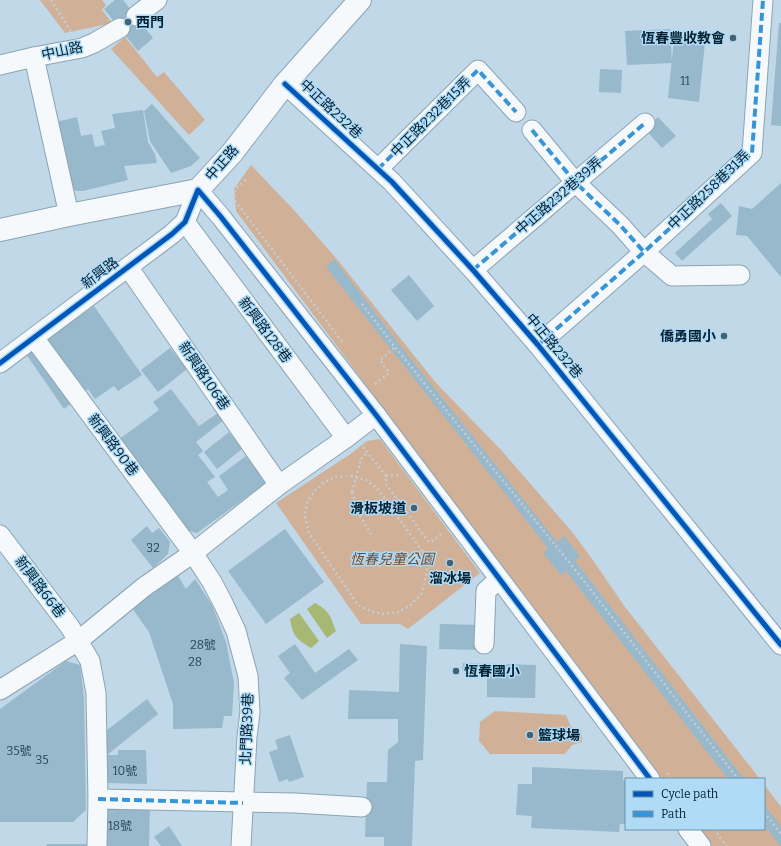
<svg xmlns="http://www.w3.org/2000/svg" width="781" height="846" font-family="Bitter,'Noto Sans TC',serif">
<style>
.green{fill:#d0b198}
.water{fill:#a6b871}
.building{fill:#98b8cb}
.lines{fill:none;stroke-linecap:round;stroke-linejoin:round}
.minor-casing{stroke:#8ba4b3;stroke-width:21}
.major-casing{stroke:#8ba4b3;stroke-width:24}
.path{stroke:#c5cdd2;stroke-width:2.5;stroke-dasharray:2 3;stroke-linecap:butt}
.minor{stroke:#f6f9fb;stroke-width:19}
.major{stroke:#f6f9fb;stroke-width:22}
.path-bridge{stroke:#c5cdd2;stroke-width:2.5;stroke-dasharray:2 3;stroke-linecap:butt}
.quiet{stroke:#3695d8;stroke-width:4;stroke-dasharray:8 4;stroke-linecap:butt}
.cycleway-casing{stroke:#b0dbf7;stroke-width:8}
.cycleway{stroke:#0057b8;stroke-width:5}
.poi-dot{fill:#446272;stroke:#b0dbf7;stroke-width:1.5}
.labels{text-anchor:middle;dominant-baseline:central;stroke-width:3;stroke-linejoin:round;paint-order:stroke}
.number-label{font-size:12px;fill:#284859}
.poi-label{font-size:14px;font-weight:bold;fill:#022233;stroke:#b0dbf7;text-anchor:start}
.street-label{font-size:14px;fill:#022233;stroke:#b0dbf7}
.park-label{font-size:14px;font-style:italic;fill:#754824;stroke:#b0dbf7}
</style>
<rect width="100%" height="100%" fill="#c0d8e7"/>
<g class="green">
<polygon points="40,0 102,0 106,5 102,10 112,23 65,33"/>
<polygon points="125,37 157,77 164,72 205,120 189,135 111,49"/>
<polygon points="251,165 293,209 336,258 436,383 502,451 572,532 590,556 625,607 760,779 660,779 236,211 234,189"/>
<polygon points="380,439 480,573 408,629 400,624 361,624 276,503 349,455 367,441"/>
<polygon points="495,711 566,715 571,727 581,730 582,742 572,745 565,754 490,754 479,741 480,722"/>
<polygon points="764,784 781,807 781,846 711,846 698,829 764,829"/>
</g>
<g class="water">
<path d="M315,603C330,611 330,616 336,631L327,638L307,609Z"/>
<path d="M299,613L319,641L311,648C296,639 293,636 290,619Z"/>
</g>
<g class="building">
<polygon points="115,0 123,0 153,38 138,51 104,9"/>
<polygon points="779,23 781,23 781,126 771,125"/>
<polygon points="670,29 672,63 627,65 625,31"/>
<polygon points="674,39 705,42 699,102 668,98"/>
<polygon points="600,69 622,70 621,93 599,92"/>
<polygon points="152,104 200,158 191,166 171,173 150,141 144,111"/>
<polygon points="143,110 148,142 155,154 157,163 124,166 128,180 83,191 76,191 73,189 70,183 56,122 77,117 81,136 92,134 95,147 105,145 101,131 115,128 112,114"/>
<polygon points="658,117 676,136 662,148 645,129"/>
<polygon points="781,183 781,277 747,236 736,235 739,206 752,209"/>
<polygon points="721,203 732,216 682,261 675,253 712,219 708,214"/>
<polygon points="334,259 399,344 557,542 564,536 580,557 575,561 744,779 728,779 566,571 561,575 543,553 548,548 326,267"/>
<polygon points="409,275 434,306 417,321 391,290"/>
<polygon points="94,306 142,375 118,391 114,386 95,399 88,389 82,394 44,341"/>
<polygon points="35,348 73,402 64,409 26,354"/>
<polygon points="170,348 187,369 158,392 141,370"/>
<polygon points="171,389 199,426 218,413 224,420 196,442 203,451 198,455 215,477 207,482 218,497 228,490 219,476 246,456 266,483 197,533 184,530 118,440 159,410 153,402"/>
<polygon points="229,432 242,449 217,469 204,452"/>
<polygon points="147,526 152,533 159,528 170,542 168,554 153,568 131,540"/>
<polygon points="285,529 324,582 266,624 228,571"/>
<polygon points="178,576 186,589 195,579 212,605 226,642 234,683 232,716 224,716 222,728 173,729 173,704 149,632 132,608"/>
<polygon points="440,624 482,625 481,650 439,649"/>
<polygon points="295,644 315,673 349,649 358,660 302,700 284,678 290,673 278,656"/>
<polygon points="400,644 427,646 423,760 415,761 412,846 384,846 384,837 365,837 367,782 387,782 388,750 398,742 398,719 348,719 349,690 399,692"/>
<polygon points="66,661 80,665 84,698 86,810 73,822 0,822 0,709"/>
<polygon points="463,663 536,665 535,698 487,697 487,671 462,670"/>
<polygon points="147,699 158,714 107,755 106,731"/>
<polygon points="290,735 304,777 289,782 288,779 279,782 269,752 278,749 275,740"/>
<polygon points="118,750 146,750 147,784 107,783 107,755 118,755"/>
<polygon points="532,767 623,771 623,780 626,781 626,824 620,824 619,832 531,828 532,816 516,815 518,784 532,784"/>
<polygon points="764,805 781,826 781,846 780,846 764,825"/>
<polygon points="113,806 150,807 149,846 103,846 107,810"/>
<polygon points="169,826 182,846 161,846 154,837"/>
<polygon points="46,844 90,844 90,846 47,846"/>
</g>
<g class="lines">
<g class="minor-casing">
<g id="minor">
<polyline points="136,16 157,0"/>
<polyline points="34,57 69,215"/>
<polyline points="0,65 34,57 82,48 94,43 120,28"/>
<polyline points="285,84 392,182 473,270 538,345 781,645"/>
<polyline points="532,130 575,182 620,225 644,252 672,276 740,275"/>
<polyline points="378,169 478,70 516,112"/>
<polyline points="185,222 346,438"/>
<polyline points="128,267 279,485"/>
<polyline points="473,270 645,123"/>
<polyline points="34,338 193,553 212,582 223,603 236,631 248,676 250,712 247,737 241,846"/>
<polyline points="538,345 644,252 752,153 763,0"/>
<polyline points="0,363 172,234 185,222 198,190 221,217 376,415 650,779"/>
<polyline points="0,535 70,627 90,661 96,693 98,799 97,846"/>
<polyline points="484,644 486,591 499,579"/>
<polyline points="0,690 78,641 144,587 193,553 279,485 346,438 376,415"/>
<polyline points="98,799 295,803 362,807"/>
<polyline points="688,829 701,846"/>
</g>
</g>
<g class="major-casing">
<polyline id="major" points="0,230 69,215 198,190 232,153 285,84 360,0"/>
</g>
<g class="path">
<polyline points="51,0 72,33"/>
<path d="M246,180C237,187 232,190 236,202L344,344"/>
<polyline points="362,304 395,347 573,567 738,779"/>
<polyline points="375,384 389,373 380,360 395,347"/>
<polyline points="197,424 210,414"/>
<polyline points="363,447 386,476 386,484 428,541 431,542 442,533 441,532"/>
<polyline points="361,459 367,453"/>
<polygon points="351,476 366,480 377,488 423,552 427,568 425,581 421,594 412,604 399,612 383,614 370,611 358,605 309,533 305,517 307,503 314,492 323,483 336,477"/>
<polyline points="386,476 399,475"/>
<polyline points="352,492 360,516 371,534"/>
<polyline points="389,505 398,499"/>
<polyline points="667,773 671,779"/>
<polyline points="764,812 781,834"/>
<polyline points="714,829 726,846"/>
</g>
<use href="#minor" class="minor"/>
<use href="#major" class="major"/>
<polyline class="path-bridge" points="352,492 361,459"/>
<g class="quiet">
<polyline points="532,130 575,182 620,225 644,252"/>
<polyline points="378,169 478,70 516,112"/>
<polyline points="473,270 645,123"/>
<polyline points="538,345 644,252 752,153 763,0"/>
<polyline points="98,799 243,803"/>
</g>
<g class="cycleway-casing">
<g id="cycleway">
<polyline points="285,84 392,182 473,270 538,345 781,645"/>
<polyline points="0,363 172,234 185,222 198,190 221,217 376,415 650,779"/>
</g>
</g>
<use href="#cycleway" class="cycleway"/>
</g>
<g class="poi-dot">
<circle cx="128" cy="22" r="4"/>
<circle cx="733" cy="38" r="4"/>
<circle cx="724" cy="336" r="4"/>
<circle cx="414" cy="508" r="4"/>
<circle cx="450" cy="563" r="4"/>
<circle cx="456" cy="671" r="4"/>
<circle cx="530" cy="735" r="4"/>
</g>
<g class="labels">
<g class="number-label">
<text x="685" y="81">11</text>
<text x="153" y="548">32</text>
<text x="203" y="645">28號</text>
<text x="195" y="662">28</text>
<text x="19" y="751">35號</text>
<text x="42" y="760">35</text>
<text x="125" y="771">10號</text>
<text x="120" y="826">18號</text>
</g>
<g class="poi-label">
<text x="136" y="22">西門</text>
<text x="725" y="38" text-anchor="end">恆春豐收教會</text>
<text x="716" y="336" text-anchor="end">僑勇國小</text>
<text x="406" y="508" text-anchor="end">滑板坡道</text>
<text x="450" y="578" text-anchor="middle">溜冰場</text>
<text x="464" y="671">恆春國小</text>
<text x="538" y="735">籃球場</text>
</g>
<g class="street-label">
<text transform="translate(62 51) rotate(-12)">中山路</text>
<text transform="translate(331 109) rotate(43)">中正路232巷</text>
<text transform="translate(431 117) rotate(-45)">中正路232巷15弄</text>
<text transform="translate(222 163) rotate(-49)">中正路</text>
<text transform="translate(709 190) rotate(-44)">中正路258巷31弄</text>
<text transform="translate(559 196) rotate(-41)">中正路232巷39弄</text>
<text transform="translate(100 273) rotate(-37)">新興路</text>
<text transform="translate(265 330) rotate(53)">新興路128巷</text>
<text transform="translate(554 346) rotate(50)">中正路232巷</text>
<text transform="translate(204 376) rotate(56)">新興路106巷</text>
<text transform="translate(113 445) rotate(53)">新興路90巷</text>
<text transform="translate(40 587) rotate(53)">新興路66巷</text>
<text transform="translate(247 729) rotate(-88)">北門路39巷</text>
</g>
<g class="park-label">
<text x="392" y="559">恆春兒童公園</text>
</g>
</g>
<rect x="625" y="778" width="140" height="52" fill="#b0dbf7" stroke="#6a91a9"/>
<rect x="633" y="791" width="20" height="6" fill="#0057b8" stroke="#6a91a9"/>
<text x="661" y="798" font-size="12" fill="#022233">Cycle path</text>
<rect x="633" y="811" width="20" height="6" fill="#3695d8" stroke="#6a91a9"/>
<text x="661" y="818" font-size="12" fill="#022233">Path</text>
</svg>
